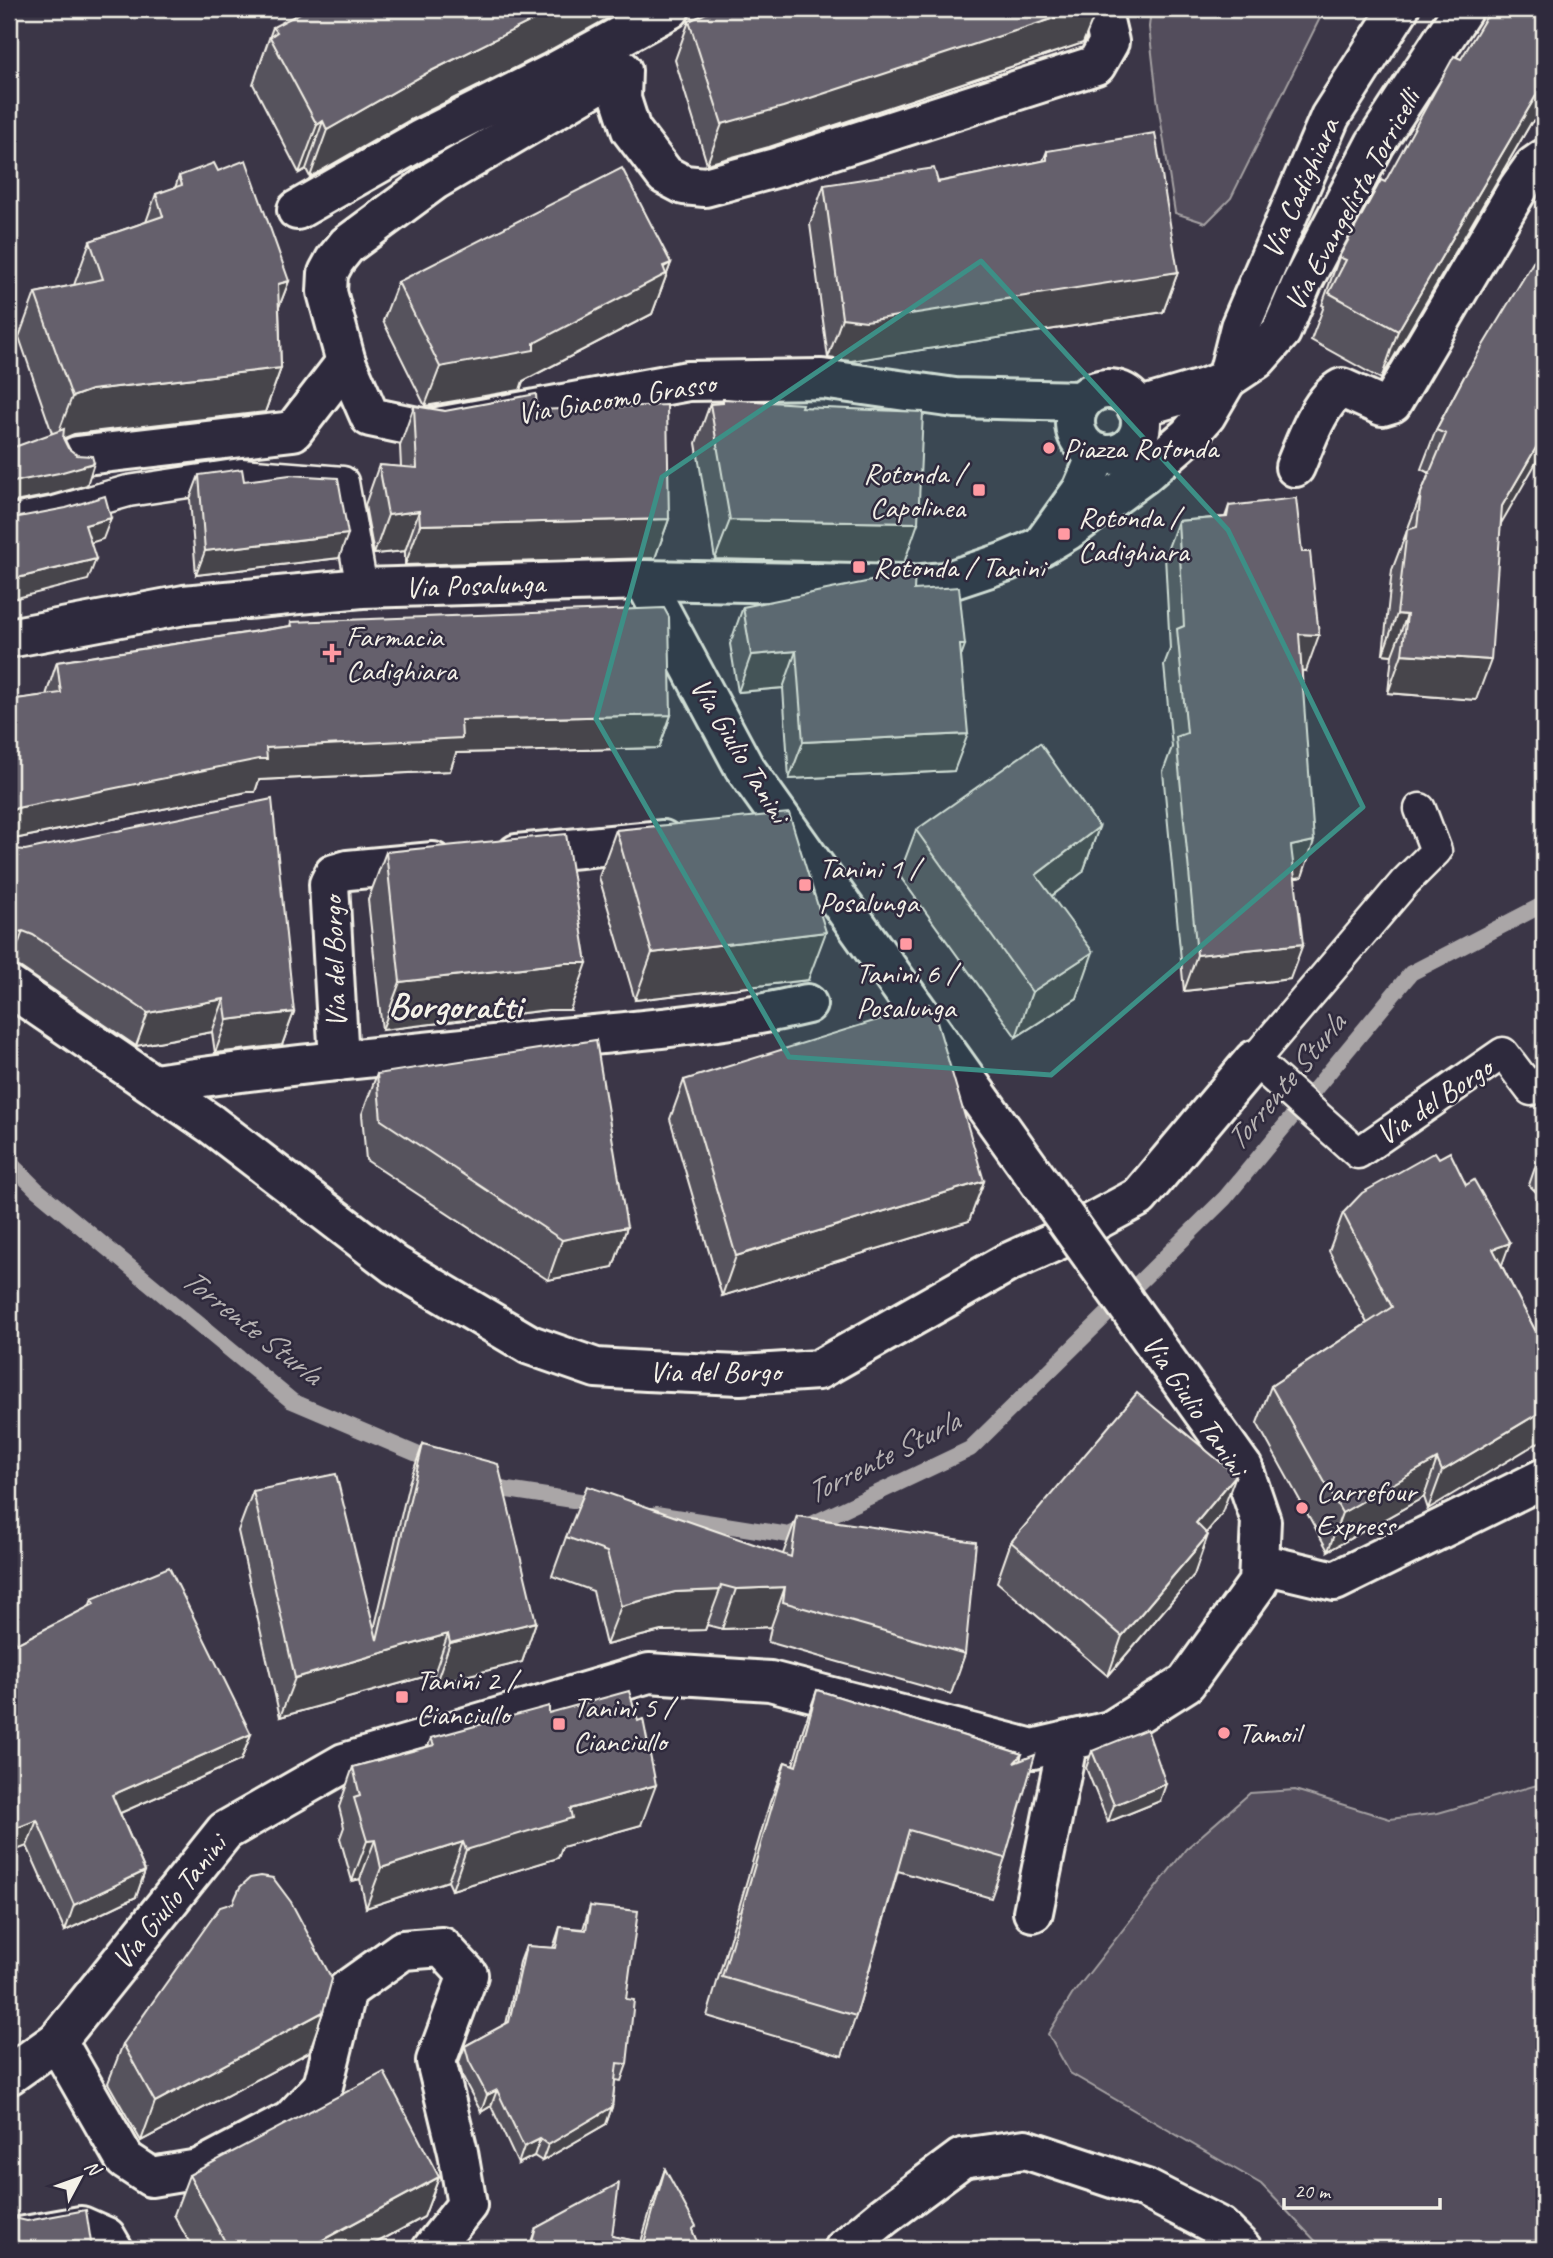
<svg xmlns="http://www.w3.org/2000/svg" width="1553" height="2258" font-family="Caveat,sans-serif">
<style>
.green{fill:#534e5c;stroke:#a4a0a2;stroke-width:2}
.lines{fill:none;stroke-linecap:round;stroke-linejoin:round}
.stream{stroke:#aaa6a7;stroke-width:16}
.pedestrian-casing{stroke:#f4f1e8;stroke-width:35}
.minor-casing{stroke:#f4f1e8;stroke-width:44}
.tertiary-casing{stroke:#f4f1e8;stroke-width:44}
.secondary-casing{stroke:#f4f1e8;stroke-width:44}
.pedestrian{stroke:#2f2a3d;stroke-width:30}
.minor{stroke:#2f2a3d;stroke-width:38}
.tertiary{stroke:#2f2a3d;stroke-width:38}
.secondary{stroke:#2f2a3d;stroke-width:38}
.secondary-bridge-casing{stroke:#f4f1e8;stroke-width:44;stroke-linecap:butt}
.secondary-bridge{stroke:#2f2a3d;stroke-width:38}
.wall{fill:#57535d;stroke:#f4f1e8;stroke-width:2}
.shaded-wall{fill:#47444c;stroke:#f4f1e8;stroke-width:2}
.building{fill:#65616c;stroke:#f4f1e8;stroke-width:2}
.marked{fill:#3d8f86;fill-opacity:0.2;stroke:#3d8f86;stroke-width:5;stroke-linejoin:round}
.poi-dot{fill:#ff9aa2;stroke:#2f2a3d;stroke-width:2.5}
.labels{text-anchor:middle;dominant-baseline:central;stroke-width:5;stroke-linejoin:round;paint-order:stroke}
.street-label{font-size:30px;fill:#f4f1e8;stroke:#2f2a3d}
.poi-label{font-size:30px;fill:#f4f1e8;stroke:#2f2a3d;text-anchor:start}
.water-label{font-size:32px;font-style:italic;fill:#b6b2b2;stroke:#2f2a3d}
.district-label{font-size:37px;font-weight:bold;fill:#f4f1e8;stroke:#2f2a3d}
</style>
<rect width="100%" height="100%" fill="#3b3647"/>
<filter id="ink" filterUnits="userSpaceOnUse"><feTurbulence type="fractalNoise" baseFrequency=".0143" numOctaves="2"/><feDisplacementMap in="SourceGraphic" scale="14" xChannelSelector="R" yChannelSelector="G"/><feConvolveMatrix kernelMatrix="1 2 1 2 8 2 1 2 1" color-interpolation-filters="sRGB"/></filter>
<g filter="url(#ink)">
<g class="green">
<polygon points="1151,9 1327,9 1319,20 1231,198 1206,223 1175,213 1157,97 1149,27"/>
<polygon points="1544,1783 1544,2249 1323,2249 1261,2184 1070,2073 1048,2034 1072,1995 1186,1849 1250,1793 1295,1790 1390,1819 1438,1813"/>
</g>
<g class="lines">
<g class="stream">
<polyline points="9,1162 37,1190 292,1401 438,1463"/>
<polyline points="484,1483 494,1488 599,1504"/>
<polyline points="656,1514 789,1535 970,1449 1225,1198 1411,973 1544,904"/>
</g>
<g class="pedestrian-casing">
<g id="pedestrian">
<polyline points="9,521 55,512 128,491 241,474 343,482 362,588"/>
<polyline points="1420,809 1436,851 1405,882 1254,1060 1358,1153 1503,1053 1531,1090 1544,1080"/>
</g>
</g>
<g class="minor-casing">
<g id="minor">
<polyline points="297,210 420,140 553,73 670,9"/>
<circle cx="1108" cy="422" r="33"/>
<polyline points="1082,401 955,398 822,379 688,381 427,429 370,417 346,362 327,292 328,273 335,260 347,245 435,180 622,70 621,99 631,130 665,175 684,185 705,187 775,168 1096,65 1109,42 1102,12"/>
<polyline points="1137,408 1205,388 1227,379 1257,359 1281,332 1302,283 1375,144 1463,9"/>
<polyline points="77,456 293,431 346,362"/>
<path d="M1295,467C1305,444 1319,400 1342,388L1382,406L1392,403L1519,187L1534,166L1544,159"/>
<polyline points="1043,544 1082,490 1098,453"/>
<polyline points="517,854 663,840"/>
<polyline points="9,986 211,1124 395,1265 530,1345 596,1368 647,1371 740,1375 818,1370 1007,1263 1065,1237 1139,1197 1254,1060"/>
<polyline points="339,1061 329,884 334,874 348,870 433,862"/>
<path d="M155,1084C286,1064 418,1053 550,1039C636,1031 723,1024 807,1004"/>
<polyline points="1259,1563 1335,1581 1544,1478"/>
<polyline points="1033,1912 1068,1740"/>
<polyline points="57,2041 125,2160 151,2177 199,2169 290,2121 323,2086 347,1990 403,1950 442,1947 468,1975 436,2061 458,2152 467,2205 432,2249"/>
<polyline points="9,2239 81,2226 106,2237 113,2249"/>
<polyline points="844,2249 884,2216 962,2158 1025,2149 1146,2189 1220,2227 1242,2249"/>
</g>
</g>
<g class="tertiary-casing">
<polyline id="tertiary" points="644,580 911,585 945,582 1005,562 1042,546 1067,531 1143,475 1188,436 1206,415 1227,379 1240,327 1330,117 1399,9"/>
</g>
<g class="secondary-casing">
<g id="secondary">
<polyline points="9,638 184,605 362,588 644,580 744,767"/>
<polyline points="9,2075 57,2041 225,1831 344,1763 649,1673 770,1681 1033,1749 1110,1731 1186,1683 1258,1583 1261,1521 1243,1468"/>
</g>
</g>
<use href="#pedestrian" class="pedestrian"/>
<use href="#minor" class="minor"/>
<use href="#tertiary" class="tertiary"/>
<use href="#secondary" class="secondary"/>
<g class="secondary-bridge-casing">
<polyline id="secondary-bridge" points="744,767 1243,1468"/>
</g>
<use href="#secondary-bridge" class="secondary-bridge"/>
</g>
<g class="wall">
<polygon points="689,21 1086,39 1083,43 769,147 707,164 675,60"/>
<polygon points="273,27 543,54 410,120 310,177 306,169 299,173 253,84"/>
<polygon points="1531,123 1381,379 1311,340 1324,306 1322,305 1339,257"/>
<polygon points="1047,151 1178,272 1163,312 851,361 828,358 810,224 824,185 938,182 1043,161"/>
<polygon points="179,176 289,281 279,307 281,368 265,412 74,434 64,438 87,485 51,495 52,433 19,337 35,293 74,285 90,241 146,222 156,194 175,188"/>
<polygon points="671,263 652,314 523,381 520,390 425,406 383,321 398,282"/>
<polygon points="1464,377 1501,523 1476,700 1388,693 1392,655 1383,654 1392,570 1429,473 1421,469 1436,430"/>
<polygon points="723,399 801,407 904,563 715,559 696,443 710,404 722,403"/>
<polygon points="414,406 445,411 537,410 669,519 655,558 405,565 405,551 374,554 365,505 379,465 401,467 400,446"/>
<polygon points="199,475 244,481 339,558 196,575 190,499"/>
<polygon points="1229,506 1306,671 1302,670 1302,877 1295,878 1290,979 1184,991 1163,772 1172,747 1164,665 1170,649 1165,556 1178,521 1225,517"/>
<polygon points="914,590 961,657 954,771 789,779 783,688 738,692 730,644 743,607"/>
<polygon points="291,622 671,715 659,748 456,753 450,771 259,780 255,792 247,792 9,840 9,700 46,695 57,662 290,626"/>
<polygon points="1099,827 1083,872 1052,896 1077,998 1016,1037 899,875 916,830"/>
<polygon points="616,830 808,980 635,1000 599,877"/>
<polygon points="9,846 294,1012 282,1045 215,1053 212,1032 136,1046 21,968 11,964 9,965"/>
<polygon points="386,852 570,1010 548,1010 382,1030 368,900"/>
<polygon points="377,1074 627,1227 613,1267 548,1280 366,1160 362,1114"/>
<polygon points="684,1080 984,1181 969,1221 722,1296 670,1119"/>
<polygon points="1544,1155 1544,1200 1529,1185 1537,1162"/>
<polygon points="1343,1213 1502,1266 1535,1330 1428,1509 1424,1497 1328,1551 1257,1423 1271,1386 1367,1323 1329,1251"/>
<polygon points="423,1444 536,1622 522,1662 436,1683 434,1674 280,1717 238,1531 253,1491 374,1630 409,1483"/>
<polygon points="1221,1515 1206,1533 1194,1575 1108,1676 997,1582 1011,1542"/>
<polygon points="797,1516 965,1654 951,1694 768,1642 771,1627 722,1629 707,1625 705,1630 661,1631 606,1645 593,1591 552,1576 566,1537 783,1554"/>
<polygon points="92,1599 251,1734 241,1760 120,1813 145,1871 136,1897 65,1931 27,1846 16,1644 89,1607"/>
<polygon points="817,1690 1022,1754 1020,1761 1005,1858 991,1898 898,1871 856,2016 842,2056 707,2016 770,1802 785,1762 793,1765 803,1729"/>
<polygon points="549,1713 641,1825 562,1847 558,1858 452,1890 448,1881 366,1908 360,1879 352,1881 340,1838 344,1827 339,1807 353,1767 428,1746 431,1738"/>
<polygon points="1092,1751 1160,1801 1108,1822 1086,1768"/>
<polygon points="590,1906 626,1999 627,2064 621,2081 615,2080 612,2107 606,2124 542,2161 534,2156 518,2164 491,2106 481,2112 463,2078 459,2062 465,2046 506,2024 520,1962 526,1946 553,1948 560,1927 583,1929"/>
<polygon points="323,2012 309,2052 141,2141 108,2083 123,2044"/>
<polygon points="665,2169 700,2249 529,2247 536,2228 612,2236 641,2242 651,2208"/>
<polygon points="189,2175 439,2177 424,2217 365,2249 193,2249 174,2215"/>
</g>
<g class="shaded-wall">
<polygon points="555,9 625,9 543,54 410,120 310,177 327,130 427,73"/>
<polygon points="1082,9 1097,9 1083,43 769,147 707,164 722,124"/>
<polygon points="1544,82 1544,114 1531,123 1381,379 1398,331"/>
<polygon points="323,121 306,169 299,173 317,125"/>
<polygon points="671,263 652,314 523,381 520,390 425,406 440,367 534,343"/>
<polygon points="1178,272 1163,312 851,361 828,358 842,318"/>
<polygon points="289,281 272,325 278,284"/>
<polygon points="281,368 265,412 74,434 55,442 72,397 91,390"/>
<polygon points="1544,434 1544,449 1488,546 1502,506"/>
<polygon points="94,463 87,485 51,495 9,503 9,485 13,482"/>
<polygon points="419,511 405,551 374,554 388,515"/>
<polygon points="111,518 103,539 77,547 85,525"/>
<polygon points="669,519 655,558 405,565 420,525"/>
<polygon points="730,520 918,523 904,563 715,559"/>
<polygon points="348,534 339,558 196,575 205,551"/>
<polygon points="96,559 88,580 9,600 9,580"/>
<polygon points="1397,614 1407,615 1392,655 1383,654"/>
<polygon points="1299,634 1319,635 1306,671 1287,669"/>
<polygon points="960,645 965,645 952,682"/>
<polygon points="796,651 783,688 738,692 751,655"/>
<polygon points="1402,654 1491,660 1476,700 1388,693"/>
<polygon points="671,715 659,748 456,753 450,771 259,780 255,792 247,792 9,840 9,812 17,808 266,748 461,720"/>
<polygon points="968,734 954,771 789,779 803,742"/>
<polygon points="1099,827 1083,872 1020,920 1036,875"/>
<polygon points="1314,841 1302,877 1278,881 1291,846"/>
<polygon points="23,931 11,964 9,965 9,947 14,933"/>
<polygon points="826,932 808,980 635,1000 652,953"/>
<polygon points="1303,944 1290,979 1184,991 1197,955"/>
<polygon points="1093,952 1077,998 1016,1037 1032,992"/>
<polygon points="565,963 587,963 570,1010 548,1010 382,1030 400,982"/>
<polygon points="224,999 212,1032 136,1046 148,1013"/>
<polygon points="294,1012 282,1045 215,1053 227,1020"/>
<polygon points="984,1181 969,1221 722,1296 736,1256"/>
<polygon points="627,1227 613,1267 548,1280 562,1240"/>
<polygon points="1510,1243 1496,1281 1493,1249"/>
<polygon points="1544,1410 1544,1439 1428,1509 1442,1471"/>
<polygon points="1437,1459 1424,1497 1328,1551 1342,1513"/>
<polygon points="1236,1475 1221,1515 1181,1563 1196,1523"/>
<polygon points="1208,1535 1194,1575 1108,1676 1122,1636"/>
<polygon points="785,1587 771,1627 722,1629 736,1589"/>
<polygon points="720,1590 705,1630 661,1631 606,1645 621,1606 675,1592"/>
<polygon points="536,1622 522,1662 436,1683 450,1643"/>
<polygon points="448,1634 434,1674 280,1717 295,1678"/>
<polygon points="251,1734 241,1760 102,1821 112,1795"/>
<polygon points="1166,1784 1160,1801 1108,1822 1114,1805"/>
<polygon points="656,1785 641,1825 562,1847 558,1858 452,1890 466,1850 570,1809"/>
<polygon points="37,1820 27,1846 9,1853 9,1831"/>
<polygon points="375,1840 360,1879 352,1881 367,1841"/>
<polygon points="463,1842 448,1881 366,1908 381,1868"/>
<polygon points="145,1871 136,1897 65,1931 74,1905"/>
<polygon points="323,2012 309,2052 141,2141 155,2102"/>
<polygon points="497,2090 491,2106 481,2112 487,2095"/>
<polygon points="612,2107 606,2124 542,2161 548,2145"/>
<polygon points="540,2139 534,2156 518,2164 524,2147"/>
<polygon points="439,2177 424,2217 365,2249 306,2249"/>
</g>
<g class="building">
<polygon points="308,9 555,9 427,73 327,130 323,121 317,125 270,37 277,32 273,27"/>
<polygon points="715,9 1082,9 783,107 722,124 689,21"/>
<polygon points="1499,9 1544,9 1544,82 1398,331 1329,293 1346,260 1339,257 1381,180 1385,182 1454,56 1461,59 1485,19"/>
<polygon points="1155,133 1178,272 866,321 842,318 824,185 934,168 938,182 1047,160 1047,151"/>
<polygon points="246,160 289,281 278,284 281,368 91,390 72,397 35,293 103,279 90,241 163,216 156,194 182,185 179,176 214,163 218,171"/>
<polygon points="622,168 671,263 663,266 666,274 534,343 534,350 440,367 398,282"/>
<polygon points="1544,244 1544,434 1502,506 1491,660 1402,654 1407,615 1397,614 1407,530 1417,527 1421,493 1446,434 1436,430 1464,377"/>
<polygon points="536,394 537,410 667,405 669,519 420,525 419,511 388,515 379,465 417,468 414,406 445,411"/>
<polygon points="723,399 802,404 801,407 923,412 918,523 730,520 710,404 723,403"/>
<polygon points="64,429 63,438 68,448 77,455 92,456 94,463 59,473 13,482 9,485 9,449"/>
<polygon points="242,469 244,481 290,475 338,478 348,534 205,551 199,475"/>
<polygon points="105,496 111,518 85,525 96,559 9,580 9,514 11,516 19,517 66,508"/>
<polygon points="1296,498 1302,552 1310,552 1319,635 1299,634 1314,841 1291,846 1303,944 1197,955 1176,737 1187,733 1177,629 1184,626 1178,521 1227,517 1229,506"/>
<polygon points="915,572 914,590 959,587 965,645 960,645 968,734 803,742 796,651 751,655 743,607"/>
<polygon points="664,608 669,617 671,715 461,720 462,738 266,748 267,759 259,759 17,808 9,812 9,700 61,693 57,662 292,626 291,622"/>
<polygon points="1040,743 1099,827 1036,875 1093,952 1032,992 916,830"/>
<polygon points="272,799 294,1012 227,1020 224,999 148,1013 33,935 23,931 14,933 9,929 9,846 13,849 25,850"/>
<polygon points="789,813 826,932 652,953 616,830"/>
<polygon points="566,834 587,963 565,963 400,982 386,852"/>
<polygon points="929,1004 934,1012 984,1181 736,1256 684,1080"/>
<polygon points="596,1040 627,1227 562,1240 381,1120 377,1074"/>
<polygon points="1435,1152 1439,1158 1450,1152 1466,1185 1474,1180 1510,1243 1493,1249 1535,1330 1544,1324 1544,1410 1442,1471 1437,1459 1342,1513 1271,1386 1392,1307 1343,1213 1362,1193"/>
<polygon points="1544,1155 1544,1169 1537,1162"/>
<polygon points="1137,1393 1236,1475 1196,1523 1208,1535 1122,1636 1011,1542"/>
<polygon points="423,1444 498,1464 536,1622 450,1643 448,1634 295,1678 253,1491 336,1474 377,1640"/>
<polygon points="587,1486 791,1557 797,1516 976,1542 965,1654 783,1602 785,1587 736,1589 721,1585 720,1590 675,1592 621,1606 607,1552 566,1537"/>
<polygon points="169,1567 251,1734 112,1795 145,1871 74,1905 37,1820 9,1831 9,1621 16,1644 94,1604 92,1599"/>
<polygon points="817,1690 1022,1754 1014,1763 1035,1755 1005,1858 909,1830 856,2016 722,1977 785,1762 796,1766"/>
<polygon points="629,1691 638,1721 643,1719 656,1785 570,1809 572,1818 466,1850 463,1842 381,1868 375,1840 367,1841 354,1798 360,1796 353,1767 434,1745 431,1738 549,1706 549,1713"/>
<polygon points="1147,1729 1166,1784 1114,1805 1092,1751"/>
<polygon points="261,1876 273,1878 291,1902 332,1979 323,2012 155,2102 123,2044 220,1907 233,1903 240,1887 250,1878"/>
<polygon points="590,1906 638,1911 626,1999 634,2000 627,2064 617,2063 612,2107 548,2145 540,2139 524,2147 497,2090 487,2095 469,2061 465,2046 509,2022 526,1946 556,1948 560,1927 586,1930"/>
<polygon points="384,2072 439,2177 306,2249 229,2249 189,2175"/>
<polygon points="665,2169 696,2226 692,2230 700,2249 524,2249 531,2245 536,2228 619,2183 612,2236 644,2243"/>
<polygon points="86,2210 92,2249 9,2249 9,2219 14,2218 27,2221"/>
</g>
</g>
<path class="marked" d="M981,261L1228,530L1363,807L1051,1075L789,1057L596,719L662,477Z"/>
<g class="poi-dot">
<circle cx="1049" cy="448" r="7"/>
<rect x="972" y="483" width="14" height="14" rx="3.5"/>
<rect x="1057" y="527" width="14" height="14" rx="3.5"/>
<rect x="852" y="560" width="14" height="14" rx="3.5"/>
<path d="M328.5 642.5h7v7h7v7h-7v7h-7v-7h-7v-7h7z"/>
<rect x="798" y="878" width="14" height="14" rx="3.5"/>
<rect x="899" y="937" width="14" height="14" rx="3.5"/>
<circle cx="1302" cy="1508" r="7"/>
<rect x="395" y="1690" width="14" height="14" rx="3.5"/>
<rect x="552" y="1717" width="14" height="14" rx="3.5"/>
<circle cx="1224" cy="1733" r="7"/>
</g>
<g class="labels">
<g class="street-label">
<text transform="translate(1300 188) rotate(-66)">Via Cadighiara</text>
<text transform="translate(1352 200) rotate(-61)">Via Evangelista Torricelli</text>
<text transform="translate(616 398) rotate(-9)">Via Giacomo Grasso</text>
<text transform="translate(475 585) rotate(-2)">Via Posalunga</text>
<text transform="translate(740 750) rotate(59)">Via Giulio Tanini</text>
<text transform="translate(334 962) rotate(-92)">Via del Borgo</text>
<text transform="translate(1434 1101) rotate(-34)">Via del Borgo</text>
<text x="715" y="1371">Via del Borgo</text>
<text transform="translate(1195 1405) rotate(56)">Via Giulio Tanini</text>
<text transform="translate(169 1902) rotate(-51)">Via Giulio Tanini</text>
</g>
<g class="poi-label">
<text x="1063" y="448">Piazza Rotonda</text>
<text x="965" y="473" text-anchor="end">Rotonda /<tspan x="965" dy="34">Capolinea</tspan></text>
<text x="1078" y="517">Rotonda /<tspan x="1078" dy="34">Cadighiara</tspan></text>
<text x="873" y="567">Rotonda / Tanini</text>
<text x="346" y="636">Farmacia<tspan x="346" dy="34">Cadighiara</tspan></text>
<text x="819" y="868">Tanini 1 /<tspan x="819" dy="34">Posalunga</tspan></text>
<text x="906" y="973" text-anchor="middle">Tanini 6 /<tspan x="906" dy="34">Posalunga</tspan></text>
<text x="1316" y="1491">Carrefour<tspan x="1316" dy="34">Express</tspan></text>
<text x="416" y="1680">Tanini 2 /<tspan x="416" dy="34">Cianciullo</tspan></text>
<text x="573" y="1707">Tanini 5 /<tspan x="573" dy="34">Cianciullo</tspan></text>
<text x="1238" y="1733">Tamoil</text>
</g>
<g class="water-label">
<text transform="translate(1285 1082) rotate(-50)">Torrente Sturla</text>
<text transform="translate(252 1326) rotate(38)">Torrente Sturla</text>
<text transform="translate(882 1457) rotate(-27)">Torrente Sturla</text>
</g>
<g class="district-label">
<text x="455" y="1005">Borgoratti</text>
</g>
</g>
<rect width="1553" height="2258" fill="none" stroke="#2f2a3d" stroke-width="35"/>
<rect x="18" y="18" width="1518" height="2223" fill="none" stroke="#f4f1e8" stroke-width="2.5" filter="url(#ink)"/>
<g transform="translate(80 2178) rotate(49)" stroke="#2f2a3d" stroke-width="5" paint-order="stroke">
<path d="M0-5L12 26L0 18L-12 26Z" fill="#f4f1e8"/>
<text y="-10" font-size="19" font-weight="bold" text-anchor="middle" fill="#f4f1e8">N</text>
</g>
<path d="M1284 2198v10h156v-10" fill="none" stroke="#f4f1e8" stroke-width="3.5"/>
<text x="1294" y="2198" font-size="21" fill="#f4f1e8" stroke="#2f2a3d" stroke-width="5" paint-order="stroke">20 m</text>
</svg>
